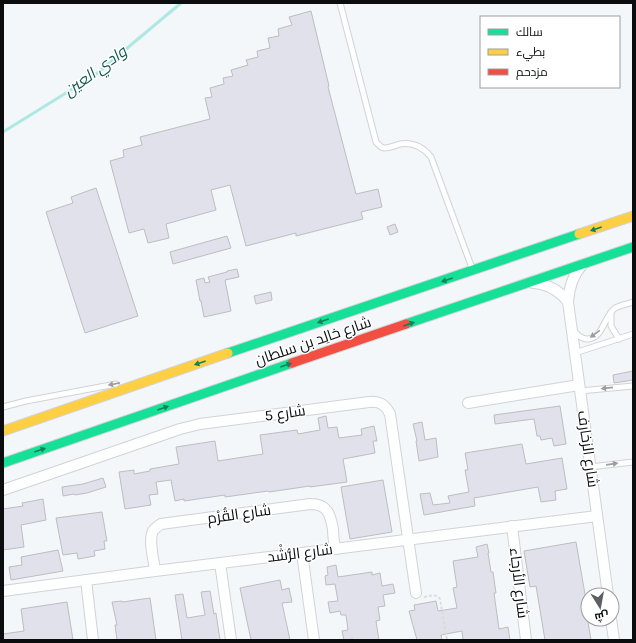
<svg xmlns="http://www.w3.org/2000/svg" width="636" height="643" font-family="Karla,Cairo,sans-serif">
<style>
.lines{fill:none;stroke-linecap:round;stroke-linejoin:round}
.stream{stroke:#ade9e2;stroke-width:3}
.building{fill:#e0e1eb;stroke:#bcbec1}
.lane-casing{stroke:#d1d3d5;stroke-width:7}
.street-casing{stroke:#d1d3d5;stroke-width:12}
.fast-casing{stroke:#d1d3d5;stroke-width:11}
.slow-casing{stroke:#d1d3d5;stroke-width:11}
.jam-casing{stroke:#d1d3d5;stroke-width:11}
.path{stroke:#dadbdc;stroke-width:2;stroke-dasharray:3 2;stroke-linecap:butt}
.lane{stroke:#fdfefe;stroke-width:5}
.street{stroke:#fdfefe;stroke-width:10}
.fast{stroke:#16e098;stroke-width:9}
.slow{stroke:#ffcf43;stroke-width:9}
.jam{stroke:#f24e42;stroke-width:9}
.oneway{fill:#11815a}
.oneway2{fill:#9c9d9e}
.labels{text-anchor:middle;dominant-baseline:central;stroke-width:3;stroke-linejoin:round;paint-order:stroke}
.street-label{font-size:15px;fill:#0a0c0e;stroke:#fff}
.water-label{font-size:16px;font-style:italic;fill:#125a52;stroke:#fff}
</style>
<rect width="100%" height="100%" fill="#f4f7fa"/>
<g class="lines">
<polyline class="stream" points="3,132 95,75 181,3"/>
</g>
<g class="building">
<polygon points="311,11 329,86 328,87 356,194 378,189 382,207 361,212 363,219 296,236 296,233 246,246 230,185 211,190 216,210 166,224 169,238 148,243 144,229 129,233 110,161 124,157 123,150 142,145 140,137 210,119 205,98 212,97 210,88 224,84 223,78 233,76 231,70 248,65 246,60 258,57 257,51 270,48 268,38 279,36 278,29 292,25 289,17"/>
<polygon points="96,188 138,316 85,333 46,212 73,203 71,197"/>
<polygon points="395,224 398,232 390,235 387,227"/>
<polygon points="227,236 231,248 173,264 170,252"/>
<polygon points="237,269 239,277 225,280 231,311 204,317 201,301 200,301 196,280 204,278 205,283 210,282 208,277 227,272 227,271"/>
<polygon points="271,292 272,300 256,304 254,296"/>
<polygon points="633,371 633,380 614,383 613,375"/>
<polygon points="560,406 566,444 554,446 552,438 541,440 540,436 537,436 534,419 495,424 494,415"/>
<polygon points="326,416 328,428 337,427 339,438 362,435 361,429 374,426 377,441 373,441 375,453 343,459 347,482 310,487 310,486 269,492 268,491 225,497 225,495 184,501 184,499 175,501 171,480 156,482 158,494 149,495 151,505 125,509 119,472 134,470 134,474 150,471 150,469 179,464 176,447 215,441 218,461 263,454 260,435 297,430 298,434 320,430 318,418"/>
<polygon points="422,422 425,440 436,438 438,457 419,461 416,441 417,441 413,424"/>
<polygon points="522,444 526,464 562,458 567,489 555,491 556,500 541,502 538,487 474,498 475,506 424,515 420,494 430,493 433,505 450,503 448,496 469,492 465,470 468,470 465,453"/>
<polygon points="103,478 106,487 87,493 75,495 74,494 63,496 62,487 83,484"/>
<polygon points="383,480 392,532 350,539 341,487"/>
<polygon points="43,499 46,520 21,525 24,547 3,550 3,509 23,506 22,503"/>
<polygon points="102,512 107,541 104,541 105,549 94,551 95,556 78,559 77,553 63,555 56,518"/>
<polygon points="576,542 586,600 588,600 588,619 589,619 589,621 588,622 591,640 545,640 536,586 530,587 524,551"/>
<polygon points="487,544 489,553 488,553 491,572 493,572 496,593 494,593 499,629 508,627 510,640 463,640 462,631 441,635 442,640 417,640 409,611 415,610 414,605 436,601 438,611 457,608 453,588 457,587 453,561 478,557 476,547"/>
<polygon points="58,550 63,571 11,580 9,567 22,565 21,557"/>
<polygon points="336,565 338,577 372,572 372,575 380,573 382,586 393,584 395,593 383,595 385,606 378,607 380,620 376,621 379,640 353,640 353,639 344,640 342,631 348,630 346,615 341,615 340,611 330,613 328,602 338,601 335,584 326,585 325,576 328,575 327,567"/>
<polygon points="280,580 282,590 289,588 292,602 282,603 290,640 251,640 240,588"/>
<polygon points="210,591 214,614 216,613 220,640 182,640 175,595 183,594 187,618 205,615 201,592"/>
<polygon points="150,598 156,640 117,640 115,625 117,625 112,602 122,601 122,602"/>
<polygon points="67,602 73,640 3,640 3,634 24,631 21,609"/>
</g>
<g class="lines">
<g class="lane-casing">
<g id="lane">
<path d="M340,3L376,142L381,147L384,148C389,148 394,146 400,144C413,142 423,147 431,157L472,268"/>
<polyline points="611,313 611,326 619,339"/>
<path d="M574,330C577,335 580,338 586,339C603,340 604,316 615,308C620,305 628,304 633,302"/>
<polyline points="575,353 633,334"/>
<polyline points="580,391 633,386"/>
<polyline points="3,407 26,401 116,384"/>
<polyline points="590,467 633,462"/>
</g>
</g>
<g class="street-casing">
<g id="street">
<path d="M582,265C572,276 569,288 568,302L608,595"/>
<path d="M533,283C548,284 559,290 568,302"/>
<polyline points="468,403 579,385"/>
<path d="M3,490L180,429L200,424L369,402C379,401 385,404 390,414L416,593"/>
<polyline points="512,526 526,640"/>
<polyline points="302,553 314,640"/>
<polyline points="220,563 231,640"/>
<path d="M155,571C154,560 148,540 153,531C155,528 158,526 161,524L310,504C328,504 330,514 333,529C333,536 334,542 335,549"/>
<polyline points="86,580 93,640"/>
<polyline points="3,591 155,571 302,553 597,516"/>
<polyline points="611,619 614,640"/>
</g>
</g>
<g class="fast-casing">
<g id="fast">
<polyline points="406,324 633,247"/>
<polyline points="228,353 579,234"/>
<polyline points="3,463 292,363"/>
</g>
</g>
<g class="slow-casing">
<g id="slow">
<polyline points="579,234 633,216"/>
<polyline points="3,431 228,353"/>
</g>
</g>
<g class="jam-casing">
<polyline id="jam" points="292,363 406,324"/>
</g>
<path class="path" d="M424,597C430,596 436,593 440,599L447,640"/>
<use href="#lane" class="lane"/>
<use href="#street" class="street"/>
<use href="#fast" class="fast"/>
<use href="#slow" class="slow"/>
<use href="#jam" class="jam"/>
</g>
<defs><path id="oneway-solid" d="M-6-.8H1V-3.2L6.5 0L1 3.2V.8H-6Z"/></defs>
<g class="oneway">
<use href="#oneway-solid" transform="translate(596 229) rotate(161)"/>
<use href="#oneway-solid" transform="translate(447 280) rotate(161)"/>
<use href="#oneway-solid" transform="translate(323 321) rotate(161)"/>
<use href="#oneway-solid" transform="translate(409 324) rotate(-19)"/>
<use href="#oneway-solid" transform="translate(200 363) rotate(161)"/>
<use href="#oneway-solid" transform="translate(286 365) rotate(-19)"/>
<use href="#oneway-solid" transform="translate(163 408) rotate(-19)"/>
<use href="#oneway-solid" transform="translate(40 450) rotate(-19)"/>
</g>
<g class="oneway2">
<use href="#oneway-solid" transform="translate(595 334) rotate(144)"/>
<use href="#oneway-solid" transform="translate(114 384) rotate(169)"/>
<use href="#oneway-solid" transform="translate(607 388) rotate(174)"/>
<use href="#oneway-solid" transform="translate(612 464) rotate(-8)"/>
</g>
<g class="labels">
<g class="street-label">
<text transform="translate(313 341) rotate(-19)">شارع خالِد بن سلطان</text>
<text transform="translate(285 413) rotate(-8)">شارع 5</text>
<text transform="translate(588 449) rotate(82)">شارع الزخارف</text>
<text transform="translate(239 514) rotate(-8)">شارع القُرْم</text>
<text transform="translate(300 553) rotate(-7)">شارع الرُّشْد</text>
<text transform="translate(519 583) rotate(83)">شارع الأرجاء</text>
</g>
<g class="water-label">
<text transform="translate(95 71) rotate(-36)">وادي العين</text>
</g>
</g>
<rect width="636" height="643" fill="none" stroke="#0a0c0e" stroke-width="8"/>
<rect x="480" y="16" width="140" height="72" fill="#ffffff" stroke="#9d9e9f"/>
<rect x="488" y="29" width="20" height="6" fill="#16e098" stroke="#9d9e9f"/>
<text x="516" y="36" font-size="12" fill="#0a0c0e">سالك</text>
<rect x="488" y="49" width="20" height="6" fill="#ffcf43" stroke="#9d9e9f"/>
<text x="516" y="56" font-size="12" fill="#0a0c0e">بطيء</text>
<rect x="488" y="69" width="20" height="6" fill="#f24e42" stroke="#9d9e9f"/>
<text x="516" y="76" font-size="12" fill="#0a0c0e">مزدحم</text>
<g transform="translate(600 607) rotate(169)"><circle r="19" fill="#ffffff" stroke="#9d9e9f"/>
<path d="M0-3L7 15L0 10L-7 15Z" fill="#5c5e61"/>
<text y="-6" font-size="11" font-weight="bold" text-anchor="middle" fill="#0a0c0e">ش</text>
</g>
</svg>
